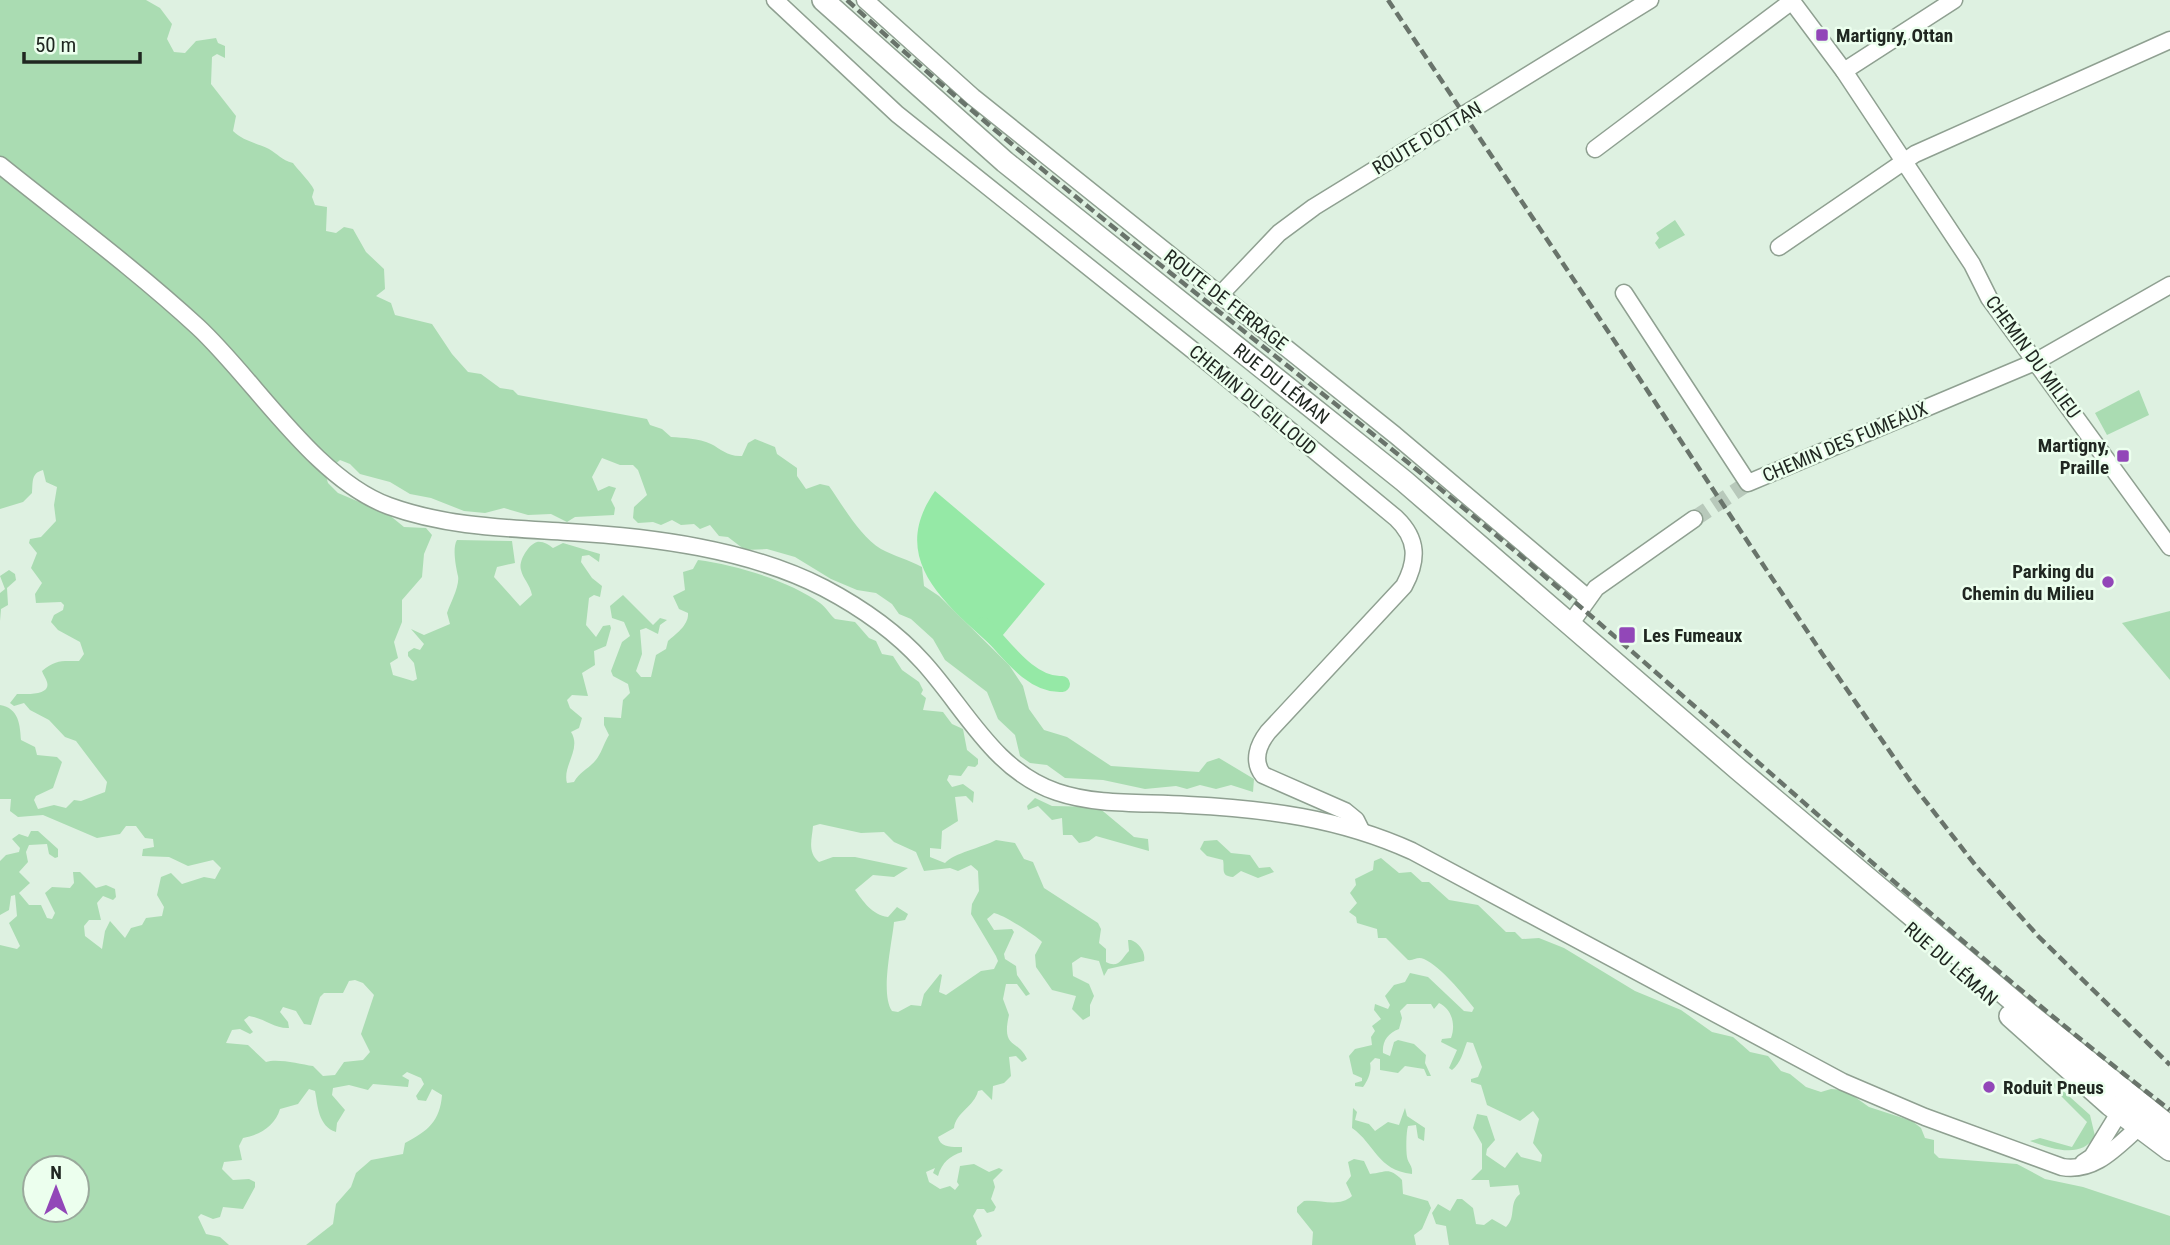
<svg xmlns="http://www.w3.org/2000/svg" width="2170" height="1245" font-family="'Roboto Condensed',sans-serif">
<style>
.green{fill:#aadcb2;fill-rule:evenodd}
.water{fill:#95e9a6}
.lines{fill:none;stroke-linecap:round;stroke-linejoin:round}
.canal{stroke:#95e9a6;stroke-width:16}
.minor-tunnel{stroke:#b8c9bb;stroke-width:16;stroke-dasharray:16 8;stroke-linecap:butt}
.minor-casing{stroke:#8fa091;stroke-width:19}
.major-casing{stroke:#8fa091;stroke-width:24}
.minor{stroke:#fff;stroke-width:16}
.major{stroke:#fff;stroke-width:21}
.rail{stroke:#69746b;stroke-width:4.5;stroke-dasharray:10 5;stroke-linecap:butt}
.poi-dot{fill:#9247b8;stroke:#ecffee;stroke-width:2.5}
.labels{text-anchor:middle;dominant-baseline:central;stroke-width:5;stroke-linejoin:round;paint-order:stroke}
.poi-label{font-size:19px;font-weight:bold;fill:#202721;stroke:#ecffee;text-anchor:start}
.street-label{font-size:19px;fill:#202721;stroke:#ecffee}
</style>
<rect width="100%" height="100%" fill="#def1e1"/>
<g class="green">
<path d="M0,0H146L160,8L172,24L167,39L174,52L185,53L196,41L216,38L218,43L225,46V58L217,54L212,57L211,84L236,116L233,131C243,141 257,143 269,149C278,154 281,160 293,163C298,170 313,185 314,190L312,197L315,205L327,207L326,231L336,233L344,227L353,229L366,252L384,269L385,289L376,296L391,303L395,315L432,324L452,354L468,372L481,374L500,388L513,390L518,395L647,419L650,425L662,429L671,437C684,438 698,438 711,444C721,449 728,457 742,456L748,443L755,439L775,447L777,454L797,468V476L806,489L820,484L829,486C843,506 860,536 881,549C894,556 909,560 922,567L924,586L939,596L1009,665L1023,686L1029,709L1044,730L1067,737L1111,766L1199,772L1207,762L1219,758L1254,779L1253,792L1231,785L1216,789L1200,785L1187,789L1176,786L1145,789L1103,780L1065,778L1047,765L1030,763L1020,756L1015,735L998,719L987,692L945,660L933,639L911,619L899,614L892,604L876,593L857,590L831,579L795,557L767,549L745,550L728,537L719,536L710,525L700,529L694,524L681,525L672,520L661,525L653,522L638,523L633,518L634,507L647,495L638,470L633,465H620L602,458L592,477L598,491L609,486L616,488L611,500L615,508L614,515L575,517L567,522L551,514L528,515L504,508L485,513L464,511L431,498L410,494L390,482L360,474L350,464L340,460L325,473L328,483L338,493L388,514L404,527L426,528L432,535L424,554L422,577L402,600V622L394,642L398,658L390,663L393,675L413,681L417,679L414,663L408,656V652L414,648L420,650L424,644L411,629L424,635L450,624L447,613C450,604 460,586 458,576C456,567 452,548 457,540L512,541L515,563L497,567L494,577L520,606L532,595C530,584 523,579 521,570C518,561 529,544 537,542C543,541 549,545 553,548L563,543L600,554L599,562L589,555L582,556L581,562L592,578L602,586L600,597L594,595L589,598L586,625L596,637L603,626L610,625L611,628L606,646L594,651L595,665L582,673L588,696L572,695L567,700L570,708L582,718L579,728L571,732C582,749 562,766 567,783L574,782C580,771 591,768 598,757C602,751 605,741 609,735L604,725V717L621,718L623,700L630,693L628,684L613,676L611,671L622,642L630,636L624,622L612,618L610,606L623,595L653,625L660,618L667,620L660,625L658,634L646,628L640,630L642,654L636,671L641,677H651L656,655L666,649L668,641C676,634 689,625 688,613L679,609L673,596L685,590L683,572L693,569L698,560C736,565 790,581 820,603C827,608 829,614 835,619L855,622L869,638L876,641L882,654L893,656L902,670L919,682L923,690L921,694L926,698L923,710L943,712L952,724L963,729L967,750L978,759V764L975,767L968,766L961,776L949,775L947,780L952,787L963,784L974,792L973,803L966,796L955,797L958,821L942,831L941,849L930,848V857L945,863C954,853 981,848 996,840L1015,843L1024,859L1033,862L1044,888L1098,923L1101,929L1099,943L1106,949V962C1119,969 1122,958 1129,951L1128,940H1131C1139,943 1146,952 1144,961L1108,969L1104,976L1099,961L1081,957L1072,963L1073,976L1089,984L1094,996L1090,1005V1016L1083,1020L1072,1009L1076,996L1052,990L1036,967L1035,955L1042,942C1037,936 1002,914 994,913L987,919L994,930L1012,929L1014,932L1004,954L1005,959L1016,966L1017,975L1030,994L1026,996L1017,984H1006L1003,999L1009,1015C1001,1049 1018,1039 1027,1059L1022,1062L1016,1056L1009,1057L1011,1076L1004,1083L993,1086L992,1100L982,1090L978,1091C974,1107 956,1112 954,1128L938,1137C940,1148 953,1147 962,1147V1152C950,1156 942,1162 938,1176L933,1173L935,1168L926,1172L929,1182L940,1189L950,1186L955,1190L959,1185L957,1182L960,1166L974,1164L989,1172L999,1168L1003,1170L993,1180L995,1187L991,1199L996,1207L994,1211L987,1213L984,1209H977L973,1216L982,1236L976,1241L977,1245H306L333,1224L336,1204L351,1187L356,1173L371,1160L403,1154L405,1143C428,1131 440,1121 442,1095L432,1089L426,1101L418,1100L416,1096L424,1084L421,1078L407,1072L402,1076L409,1080L408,1087L373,1084L368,1090L349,1085L333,1088L332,1095L345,1110L337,1123L336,1132C318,1126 318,1106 315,1091L309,1089L298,1104L280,1109C275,1126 260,1135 243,1138L239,1146L242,1160L224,1162L222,1169L233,1180L249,1179L255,1182V1187L243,1209L223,1207L220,1217L213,1219L201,1214L198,1217L206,1234L220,1237L229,1245H0V945L17,949L20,946L9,923L17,916L15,895L11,896L9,910L0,915V861L6,855L19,852L20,848L12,839L19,834L28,837L31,831H38L58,849V857L55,858L49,854L47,844L29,845L26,852L28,862L19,872L30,883L19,893L29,905H41L47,918L52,919L55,913L45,893L52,887L70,888L74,883L73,872H80L96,888L106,885L115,889L116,897L113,900L103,896L97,903L101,920H89L84,926L85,936L102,949L105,931L110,921L125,938L131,928L142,925L146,918L162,916L164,907L157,895L161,877L171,873L182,884L204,877L215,879L221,868L213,860L188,866L169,857L142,856L143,849L154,847L153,839L145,838L136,826H126L120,834L97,838L43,815L18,817L10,811L11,799H0V705C19,708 20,725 21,740L35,747L37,755L57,757L62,762L53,788L36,796L34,800L38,809L54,805L66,808L74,800L81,801L105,792L107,782L76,741L65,737L49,720L30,710L24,703L14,706L10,703L17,694C26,694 51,696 47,682C46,678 43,675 42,671C56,659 63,661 79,661L84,654L80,642L58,630L51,622L54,615L63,610L64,605L61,602L36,603L35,594L42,583L31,568L37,553L29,543L30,539L41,537L56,521L54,505L57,487L46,482L43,470C31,473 33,482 32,493L23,502L0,509ZM820,824L861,833L884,832L894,842L916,852L924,871L950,868L958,871L971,865L978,871L979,891L972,904L971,914L996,956L998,961L994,969L981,971L946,995L939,992L942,975L940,974L924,994L921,1006L911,1005L898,1012L892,1011C880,994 892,944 894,922L905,920L908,914L897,907L888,917C872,915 863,901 855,890L873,875L894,877L908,868L855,857H833L819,862C807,852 812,839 813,826ZM355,980L363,983L374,995L361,1034L370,1052L363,1060L344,1062L335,1075L323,1076L313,1066C300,1064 277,1058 266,1062L248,1045L226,1043L232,1030L240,1029L250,1034L253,1032L244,1020L249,1016C264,1018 275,1029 289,1028L288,1022L280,1012L283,1007L296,1011L304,1024L311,1025L320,997L324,993H343L349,981ZM35,1168H77V1210H35Z"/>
<polygon points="1675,220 1685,235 1659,249 1655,243 1659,238 1656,233"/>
<polygon points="2139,390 2149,415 2107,435 2095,413"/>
<polygon points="9,570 15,574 16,580 7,588 8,605 1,609 0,621 0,593 5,589 0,576"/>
<polygon points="2170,611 2170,680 2122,623"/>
<polygon points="1035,798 1052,806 1098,807 1134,837 1148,839 1149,851 1096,836 1089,841 1079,843 1072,835 1063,835 1062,818 1052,820 1038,806 1028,810 1027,806"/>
<path d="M1217,840L1231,853L1250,855L1259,868L1270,867L1274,872L1258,878L1241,871L1233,877C1220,876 1225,869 1223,860L1207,856L1200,849L1204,841Z"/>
<path d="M1381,858L1399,873L1411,872L1422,882H1429L1449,900L1478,905L1506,932H1515L1522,939L1539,938L1564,948L1635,991L1681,1010L1712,1032L1733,1037L1750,1052L1768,1056L1781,1071L1790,1074L1806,1087L1821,1092L1831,1089L1845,1090L1869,1107L1912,1121L1921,1128L1925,1138L1934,1140V1153L1939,1158L2017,1164L2045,1179L2083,1187L2170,1216V1245H1449L1446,1226L1436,1224L1432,1213L1438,1204L1450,1211L1457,1199H1462L1473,1208L1476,1224L1484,1225L1492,1219L1506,1227C1517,1217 1508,1203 1520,1194L1518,1185L1490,1187L1489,1180H1471L1482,1169V1144L1473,1128L1477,1114L1487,1116L1495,1140L1487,1149L1486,1155L1505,1168L1517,1152L1521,1157L1541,1162L1542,1155L1533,1143L1539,1119L1533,1111L1520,1121L1487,1105L1481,1085L1471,1082V1079L1478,1077L1482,1067L1473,1043L1467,1042C1463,1052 1461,1063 1452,1070L1449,1068L1457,1050L1441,1042L1442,1039L1451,1038C1456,1025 1452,1009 1439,1003L1434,1009L1431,1004H1407L1400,1011L1402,1018L1399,1029C1388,1033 1382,1041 1383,1053L1390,1056L1394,1042L1398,1040L1414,1044L1426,1055L1425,1063L1431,1076H1427L1424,1069L1405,1066L1398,1073L1380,1070V1059L1375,1058L1370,1063C1372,1071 1368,1080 1363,1087L1355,1086V1083L1362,1081V1078L1353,1074L1349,1056L1355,1049L1372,1045L1371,1037L1375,1031L1372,1026L1381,1019L1374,1010L1375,1004L1388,1009L1390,1005L1385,996L1394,985L1405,982L1410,973L1428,977L1464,1011L1472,1012L1474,1008C1463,994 1441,967 1424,959C1417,956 1414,961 1408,960L1386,938H1378L1377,929L1357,923L1356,917L1349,912L1357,903L1350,893L1356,885L1355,879L1373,870L1374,861Z"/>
<path d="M2051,1080L2090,1115L2095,1136C2081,1160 2051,1148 2030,1141L2040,1138L2072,1147L2087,1122L2057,1092Z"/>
<path d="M1353,1108L1357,1112L1355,1120L1369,1124L1375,1131L1388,1122L1399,1125L1405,1108L1407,1116L1425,1128L1424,1141L1418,1138L1416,1125L1408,1126C1406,1133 1406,1150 1407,1157C1408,1164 1413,1165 1412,1174C1377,1170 1375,1144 1352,1128Z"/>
<path d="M1354,1159L1364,1161L1370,1174C1386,1173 1388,1166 1402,1180L1403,1194L1428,1201L1431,1208L1422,1229L1414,1235L1416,1245H1312L1313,1232L1297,1212V1207L1304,1201C1320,1199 1339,1208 1352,1196L1346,1183L1351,1176L1348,1162Z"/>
</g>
<path class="water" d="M935,491L1045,584L993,647C946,604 887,559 935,491Z"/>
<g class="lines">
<path class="canal" d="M983,625C1004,646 1030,686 1062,684"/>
<polyline class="minor-tunnel" points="1694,519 1748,483"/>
<g class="minor-casing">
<g id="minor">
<path d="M775,0L897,114L1200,356L1396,518C1418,539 1418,560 1404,586L1268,732C1258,745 1252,761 1263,775L1345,811L1356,820L1361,830"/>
<polyline points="865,0 973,97 1395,435 1588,598"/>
<polyline points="1791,0 1844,71 1972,264 1989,298 2170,547"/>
<polyline points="1844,71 1954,0"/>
<polyline points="1595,149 1792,1"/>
<path d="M0,165C66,218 135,269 198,327C255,380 315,479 389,506C447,527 507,528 568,532C652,537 748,549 824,588C860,607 896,632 923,662C965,708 994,771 1057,792C1098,806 1145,802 1188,805C1267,809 1339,818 1412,851L1843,1082L1925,1117L2062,1167C2098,1173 2120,1142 2145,1122"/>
<polyline points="1779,247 1915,154 2170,40"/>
<polyline points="1624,293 1748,483 2035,362 2170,285"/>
<polyline points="1219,296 1279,233 1314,207 1650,0"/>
<polyline points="1571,623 1596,588 1694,519"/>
<polyline points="2083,1163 2092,1157 2124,1105"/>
</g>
</g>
<g class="major-casing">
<g id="major">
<path id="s1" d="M823,0L1005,162L1404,481L1739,770L2030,1015L2170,1127"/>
<polyline points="2010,1016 2110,1105 2170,1150"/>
</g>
</g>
<use href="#minor" class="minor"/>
<use href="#major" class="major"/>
<g class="rail">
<path d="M847,0C1054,191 1282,355 1497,536C1723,725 1937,930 2170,1110"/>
<polyline points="1388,0 1823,655 1913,785 1976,866 2038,936 2170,1065"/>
</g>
</g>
<g class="poi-dot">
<rect x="1815" y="28" width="14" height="14" rx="3.5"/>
<rect x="2116" y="449" width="14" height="14" rx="3.5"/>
<circle cx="2108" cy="582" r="7"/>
<rect x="1618" y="626" width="18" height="18" rx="3.5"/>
<circle cx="1989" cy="1087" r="7"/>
</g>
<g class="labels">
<g class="poi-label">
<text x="1836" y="35">Martigny, Ottan</text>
<text x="2109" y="445" text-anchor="end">Martigny,<tspan x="2109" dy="22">Praille</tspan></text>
<text x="2094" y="571" text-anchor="end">Parking du<tspan x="2094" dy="22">Chemin du Milieu</tspan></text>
<text x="1643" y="635">Les Fumeaux</text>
<text x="2003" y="1087">Roduit Pneus</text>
</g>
<g class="street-label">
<text transform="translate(1427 138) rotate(-31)">ROUTE D'OTTAN</text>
<text transform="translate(1226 300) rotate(38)">ROUTE DE FERRAGE</text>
<text transform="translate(2033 357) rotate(54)">CHEMIN DU MILIEU</text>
<text stroke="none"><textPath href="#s1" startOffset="598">RUE DU LÉMAN</textPath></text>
<text transform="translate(1253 400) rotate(40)">CHEMIN DU GILLOUD</text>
<text transform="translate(1845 442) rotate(-23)">CHEMIN DES FUMEAUX</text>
<text transform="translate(1951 964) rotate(41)">RUE DU LÉMAN</text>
</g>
</g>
<g transform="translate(56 1189)"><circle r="33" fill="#ecffee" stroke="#9aa99c" stroke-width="2"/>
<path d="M0-5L12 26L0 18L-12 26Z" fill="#9247b8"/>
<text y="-10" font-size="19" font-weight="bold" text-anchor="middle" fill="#202721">N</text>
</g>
<path d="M24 52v10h116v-10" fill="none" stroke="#202721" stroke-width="3.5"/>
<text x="35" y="52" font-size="21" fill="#202721" stroke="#ecffee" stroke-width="5" paint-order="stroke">50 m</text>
</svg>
